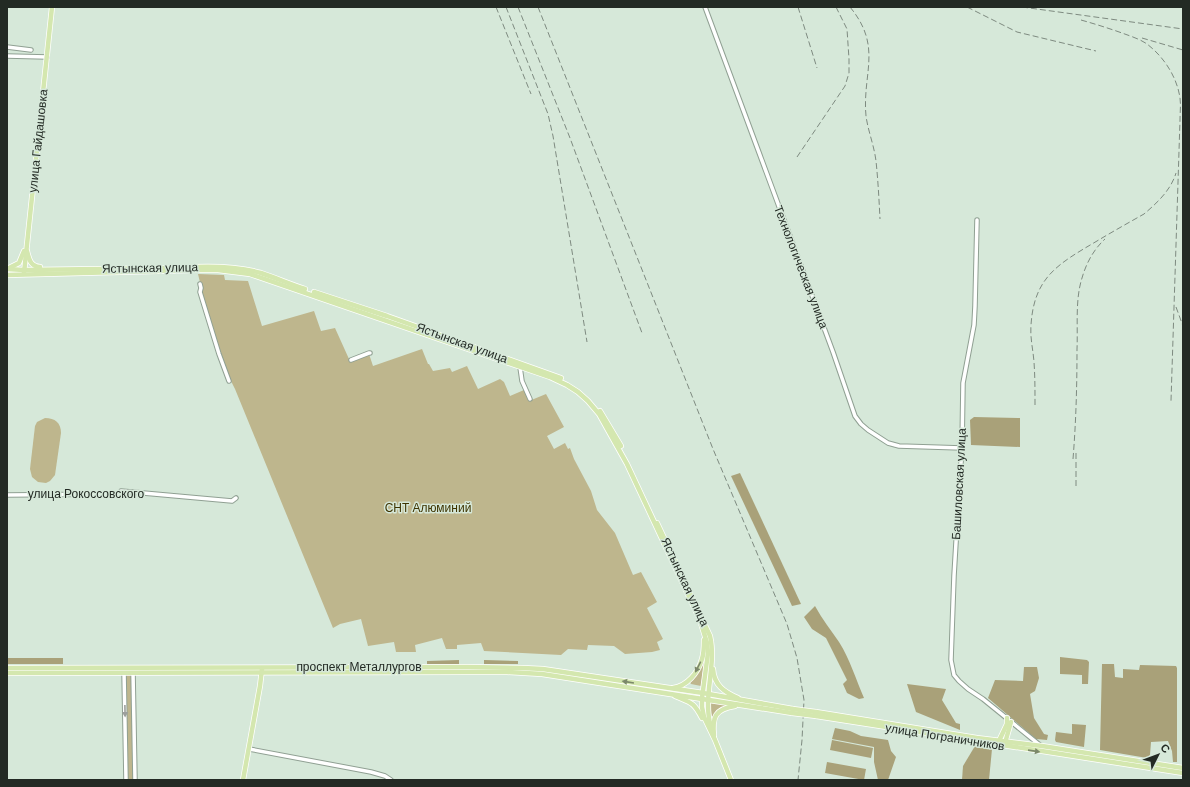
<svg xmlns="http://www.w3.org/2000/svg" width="1190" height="787" font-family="'DM Sans',sans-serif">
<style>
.green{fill:#beb68d}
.forest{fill:#a9a179}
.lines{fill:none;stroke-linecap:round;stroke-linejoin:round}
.minor-casing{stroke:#90a093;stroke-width:5.5}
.major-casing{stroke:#fff;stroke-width:6}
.minor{stroke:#fff;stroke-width:3.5}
.major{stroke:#d4e7af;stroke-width:4.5}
.rail{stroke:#7e8a80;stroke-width:1;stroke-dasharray:6 3;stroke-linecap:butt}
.major-bridge-casing{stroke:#fff;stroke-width:6;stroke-linecap:butt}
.major-bridge{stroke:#d4e7af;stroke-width:4.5}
.oneway{fill:#7c886a}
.oneway2{fill:#9c9f9c}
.labels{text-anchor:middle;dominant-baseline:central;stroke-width:3;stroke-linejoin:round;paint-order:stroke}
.street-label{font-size:12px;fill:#232a24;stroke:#d6e8d9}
.park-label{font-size:12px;fill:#3d3300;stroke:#d6e8d9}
</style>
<rect width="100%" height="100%" fill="#d6e8d9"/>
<g class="green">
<path d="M198,274L224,275L225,280L248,281L262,326L314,311L321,331L335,328L349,359L368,351L373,366L422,349L428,364H429L433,371L450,368L452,372L467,366L478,389L500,379L504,382L510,396L524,390L529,401L546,394L564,427L547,436L554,449L565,443L568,449L570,448L574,459L591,491L597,510L615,533L633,575L641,572L657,602L647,608L663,639L657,642L660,650L652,652L625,654L614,646L588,645L587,650L568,649L561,655L484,651L481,643L457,645V649H446L442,638L415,645L416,652H396L394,642L368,646L361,619L340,624L333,628L235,389C229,378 225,367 221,355C212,328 204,301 198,274Z"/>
<path d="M45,418C55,418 61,423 61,433L55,475L50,481L46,483L38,482L32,477L30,469L35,426L37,422Z"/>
<polygon points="705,655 701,686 691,684 690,682"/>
<polygon points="124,672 133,672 135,780 126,780"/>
<polygon points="710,703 711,703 727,705 718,710 712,717 711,713"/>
</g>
<g class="forest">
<polygon points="974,417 1020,418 1020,447 971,445 970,420"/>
<polygon points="740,473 801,604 792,606 731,476"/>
<path d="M815,606C822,619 831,630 839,642C850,659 856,680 864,698L859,699L847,693L843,684L847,680L826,638L812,629L804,617Z"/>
<polygon points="1060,657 1087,660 1089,662 1088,684 1082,684 1082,675 1060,674"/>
<rect x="7" y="658" width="56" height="6"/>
<polygon points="459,660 459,664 427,664 427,661"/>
<polygon points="484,660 518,661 518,664 484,664"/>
<polygon points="1102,664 1114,664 1115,677 1123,678 1123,669 1139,670 1140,665 1176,666 1177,668 1177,762 1173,762 1172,751 1168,741 1151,742 1150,755 1147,758 1100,750"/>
<polygon points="1024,667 1037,667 1039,678 1035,691 1030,694 1034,718 1044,734 1048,735 1047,740 1036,739 988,698 995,680 1023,681"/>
<polygon points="907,684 946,689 942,700 956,723 960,724 960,730 916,712"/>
<polygon points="1072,724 1086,725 1084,747 1056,742 1055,740 1056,732 1072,734"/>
<polygon points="835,728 850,731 861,736 888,740 891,751 896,757 888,780 878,780 874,762 874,747 832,739"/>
<polygon points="832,740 873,748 871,758 830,750"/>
<polygon points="975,746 992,749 989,780 962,780 963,766"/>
<polygon points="827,762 866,769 864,780 825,773"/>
</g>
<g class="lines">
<g class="minor-casing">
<g id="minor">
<polyline points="705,7 833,352 855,416 861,424 868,430 888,443 899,446 962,448"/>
<polyline points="7,47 31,50"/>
<polyline points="7,56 47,57"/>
<polyline points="977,220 975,306 974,325 963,383 962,448 959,492 954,576 951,660 954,675 959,681 968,689 983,699 1041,746"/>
<polyline points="200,284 201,288 200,292 219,354 229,381"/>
<polyline points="351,360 369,353 370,353"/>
<polyline points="520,367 522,381 530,399"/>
<polyline points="7,495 119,494 121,491 232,501 236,498"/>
<polyline points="124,672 126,780"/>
<polyline points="133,672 135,780"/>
<polyline points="249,749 371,772 385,776 391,780"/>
</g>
</g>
<g class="major-casing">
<g id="major">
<path d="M27,251C29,259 30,266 40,267"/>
<path d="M193,267C215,266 240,267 261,273C276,278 290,284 305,289"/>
<polyline points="9,268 19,263 24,251"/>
<polyline points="7,269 24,270 174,268"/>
<polyline points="24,273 52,7"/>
<polyline points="7,275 196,270 218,270 250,274 550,377 567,385 578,392 588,401 599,414 627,464 700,620 707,643 708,653 702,698 702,707 704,717 715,740 731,780"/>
<polyline points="314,292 387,316 561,378"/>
<polyline points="600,411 621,446"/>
<path d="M657,523L710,636C717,666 702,697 711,727"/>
<polyline points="7,668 468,667 523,668 543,669 703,693 793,709"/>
<path d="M713,669C714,685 724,692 738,698"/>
<polyline points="7,673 468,672 507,672 542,674 792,713"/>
<path d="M673,688C687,686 698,673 702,659C704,653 704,646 704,640"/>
<path d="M675,696C691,703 693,701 702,718"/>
<polyline points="816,712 977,738 1042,746 1183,768"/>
<polyline points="816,716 1183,773"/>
<path d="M714,736C712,717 715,709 735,706"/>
<polyline points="998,743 1007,724 1007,718"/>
<polyline points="1005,743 1011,722"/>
<polyline points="243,780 260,686 262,669"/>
</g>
</g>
<use href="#minor" class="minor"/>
<use href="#major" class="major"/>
<g class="rail">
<polyline points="496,7 531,94"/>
<polyline points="506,7 548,114 553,136 587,342"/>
<polyline points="518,7 570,138 642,333"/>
<polyline points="538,7 713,449 787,624 797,658 804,700 802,740 798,780"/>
<polyline points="798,7 817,68"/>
<path d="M850,7C883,47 862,73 866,116C868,131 874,145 876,161C878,180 879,199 880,219"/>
<polyline points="967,7 1017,32 1096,51"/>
<polyline points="1022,7 1183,29"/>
<path d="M1081,20C1095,24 1108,28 1122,33C1130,36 1140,39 1147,44C1164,57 1177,77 1180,98C1181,105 1180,113 1180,120L1171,401"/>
<polyline points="1142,38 1183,50"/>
<polyline points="797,157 845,86 849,73 849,59 847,29 836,7"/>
<polyline points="1176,307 1183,326"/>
<path d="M1035,405C1035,390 1035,376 1034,362C1033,349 1030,338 1031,325C1034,277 1058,264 1097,241C1112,232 1128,223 1144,214C1157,203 1171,190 1176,173"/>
<path d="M1073,459C1076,422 1077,386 1077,349C1078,326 1075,300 1082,278C1086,264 1093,250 1105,239"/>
<polyline points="1076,486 1076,453"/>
</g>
<g class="major-bridge-casing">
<g id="major-bridge">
<polyline points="793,709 816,712"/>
<polyline points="792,713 816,716"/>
</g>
</g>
<use href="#major-bridge" class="major-bridge"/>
</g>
<defs><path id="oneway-solid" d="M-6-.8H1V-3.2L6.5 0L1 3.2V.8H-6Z"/></defs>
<g class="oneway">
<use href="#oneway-solid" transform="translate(698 667) rotate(117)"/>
<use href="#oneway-solid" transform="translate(628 682) rotate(-171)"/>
<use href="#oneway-solid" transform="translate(1034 751) rotate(8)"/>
</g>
<use class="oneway2" href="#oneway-solid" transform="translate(125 711) rotate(89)"/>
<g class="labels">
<g class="street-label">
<text transform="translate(38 141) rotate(-84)">улица Гайдашовка</text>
<text transform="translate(801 267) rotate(69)">Технологическая улица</text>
<text transform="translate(150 268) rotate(-1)">Ястынская улица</text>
<text transform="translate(462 343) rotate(20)">Ястынская улица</text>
<text transform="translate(959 484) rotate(-87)">Башиловская улица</text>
<text x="86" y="494">улица Рокоссовского</text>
<text transform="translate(685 582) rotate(65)">Ястынская улица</text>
<text x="359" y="667">проспект Металлургов</text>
<text transform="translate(945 737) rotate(9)">улица Пограничников</text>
</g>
<g class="park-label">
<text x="428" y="508">СНТ Алюминий</text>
</g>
</g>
<rect width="1190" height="787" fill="none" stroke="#232a24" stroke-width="16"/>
<g transform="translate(1158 755) rotate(48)" stroke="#d6e8d9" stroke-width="3" paint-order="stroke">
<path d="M0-3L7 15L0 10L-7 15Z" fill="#232a24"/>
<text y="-6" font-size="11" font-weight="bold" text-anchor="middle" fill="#232a24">С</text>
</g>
</svg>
